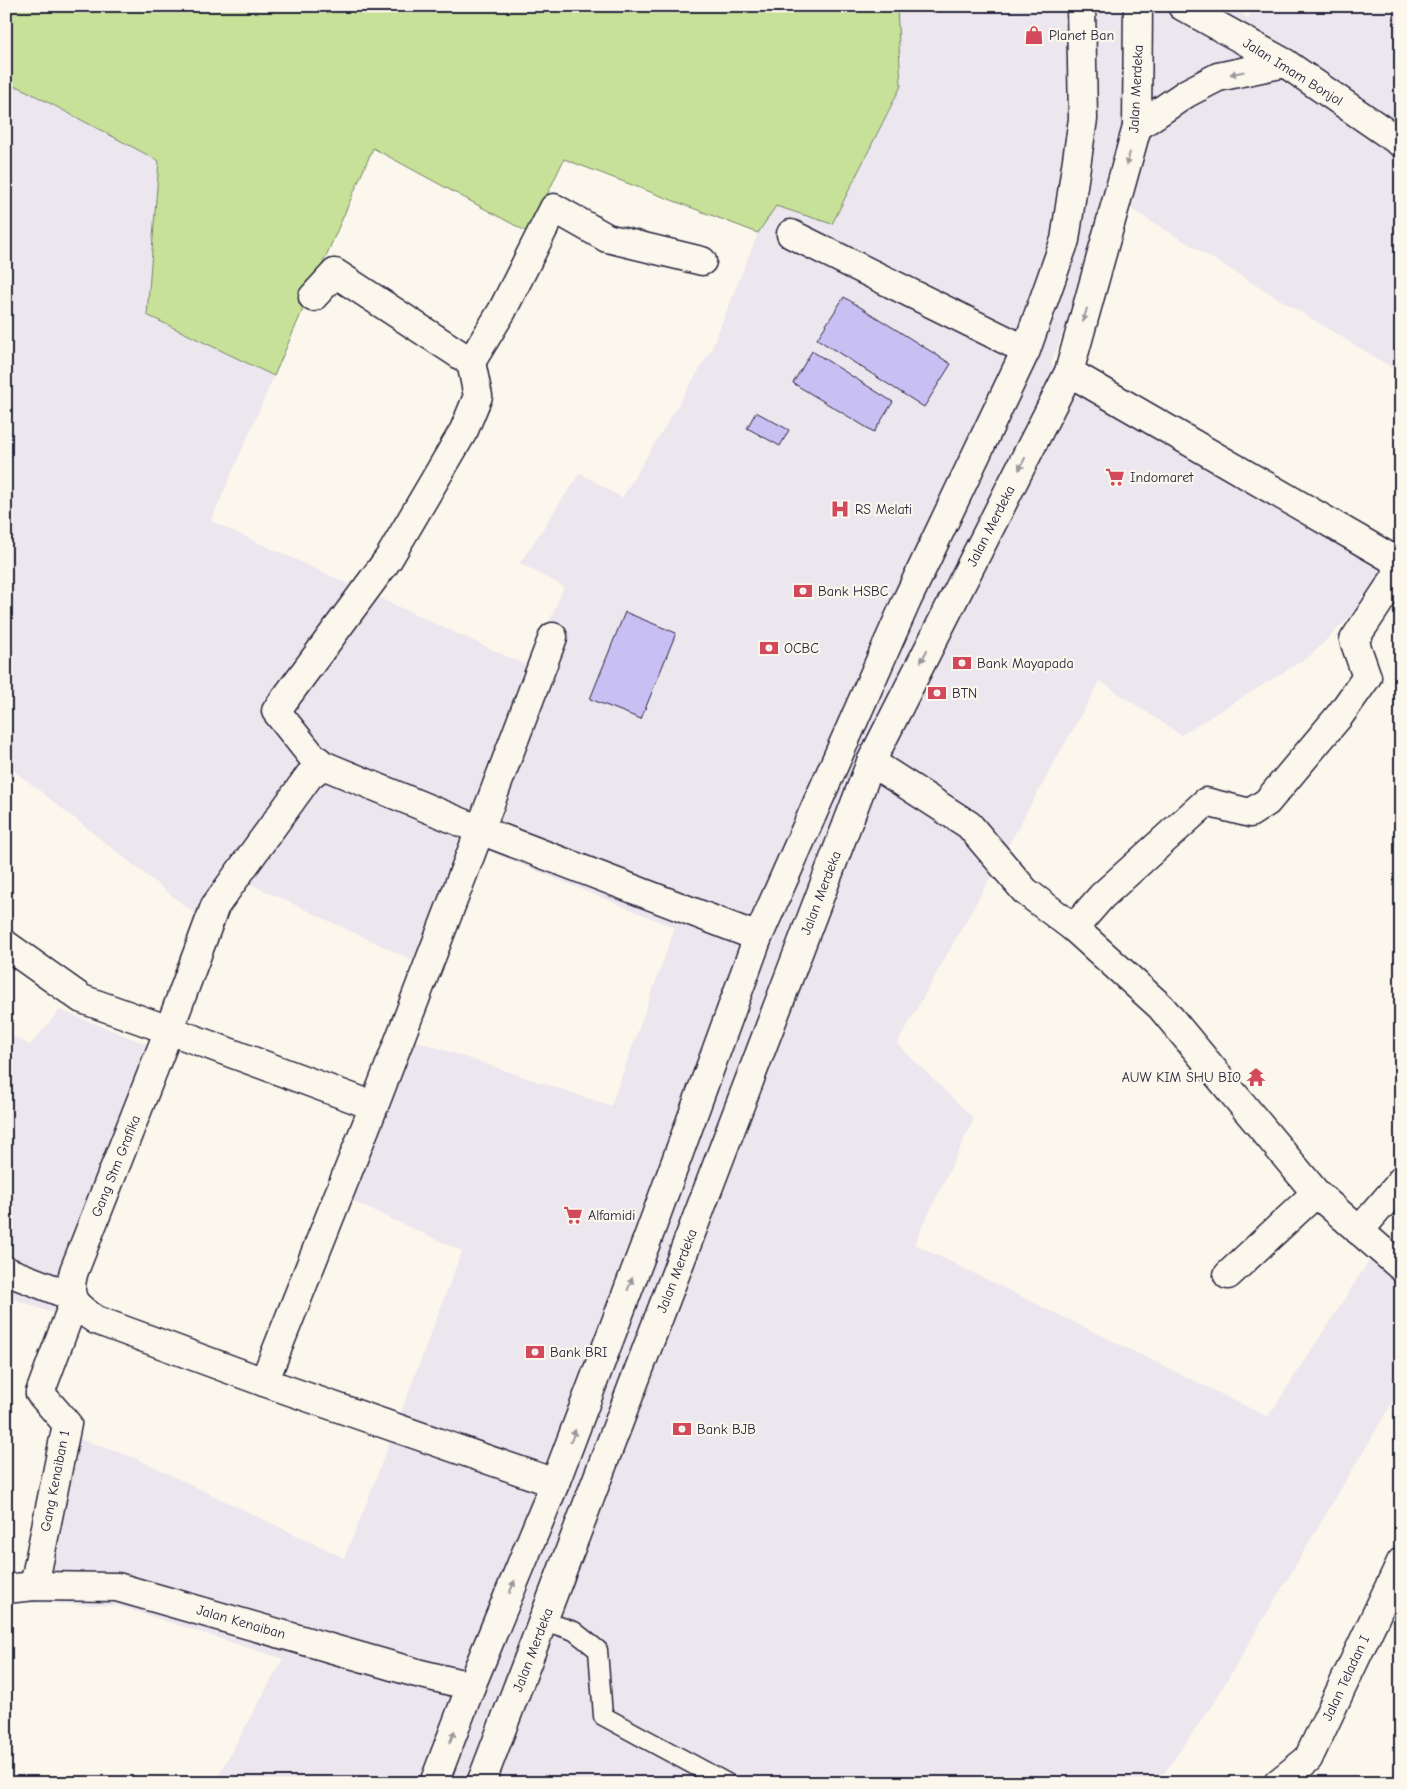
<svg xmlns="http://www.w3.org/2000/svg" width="1407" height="1789" font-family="'Comic Neue',sans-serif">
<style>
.built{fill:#ece6ee}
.green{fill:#c8e198;stroke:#75826a}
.building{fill:#c8c0f3;stroke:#22223b}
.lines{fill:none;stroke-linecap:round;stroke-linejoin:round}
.service-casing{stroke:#22223b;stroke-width:21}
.minor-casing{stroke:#22223b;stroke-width:31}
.tertiary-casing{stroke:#22223b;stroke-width:31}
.primary-casing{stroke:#22223b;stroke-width:31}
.trunk-casing{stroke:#22223b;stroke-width:31}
.service{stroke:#fbf7ec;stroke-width:18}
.minor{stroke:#fbf7ec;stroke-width:28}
.tertiary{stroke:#fbf7ec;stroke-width:28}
.primary{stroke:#fbf7ec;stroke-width:28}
.trunk{stroke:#fbf7ec;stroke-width:28}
.oneway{fill:#99979c}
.labels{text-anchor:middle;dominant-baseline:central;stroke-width:4.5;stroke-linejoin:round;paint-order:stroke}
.poi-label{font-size:14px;fill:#22223b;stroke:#fbf7ec;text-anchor:start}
.street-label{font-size:14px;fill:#22223b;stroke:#fbf7ec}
</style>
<rect width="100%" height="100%" fill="#fbf7ec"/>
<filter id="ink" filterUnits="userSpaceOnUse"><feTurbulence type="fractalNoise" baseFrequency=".02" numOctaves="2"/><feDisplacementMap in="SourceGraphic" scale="10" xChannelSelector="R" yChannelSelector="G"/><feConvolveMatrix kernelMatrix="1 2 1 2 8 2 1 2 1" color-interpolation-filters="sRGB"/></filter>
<g filter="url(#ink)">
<g class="built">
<polygon points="897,6 1232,6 1248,18 1256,6 1401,6 1401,373 1113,198 1051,364 1394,573 1310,656 1181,735 1100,681 897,1044 974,1119 914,1244 1268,1417 1376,1250 1401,1272 1401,1388 1214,1702 1166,1771 1150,1783 214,1783 283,1659 119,1606 18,1602 67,1435 135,1458 344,1558 364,1510 462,1251 339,1195 405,1037 611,1106 675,928 479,847 425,966 223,871 195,914 6,764 6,87 19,87 159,161 147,315 274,376 211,521 530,667 564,587 520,563 580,473 622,498 711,350 758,233 776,206 832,224 901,86"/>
<polygon points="60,1010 169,1053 60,1316 6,1296 6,1033 30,1045"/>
</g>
<polygon class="green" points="6,6 897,6 901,86 832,224 776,206 758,233 564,159 529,233 373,148 274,376 147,315 159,161 19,87 6,87"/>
<g class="building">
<polygon points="844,297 951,364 924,407 817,339"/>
<polygon points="812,351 893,402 874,432 793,383"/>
<polygon points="756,412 789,430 780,446 747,428"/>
<polygon points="625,612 676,633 641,719 590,699"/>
</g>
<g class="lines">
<g class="service-casing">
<polyline id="service" points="544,1621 574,1631 598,1650 603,1716 727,1783"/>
</g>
<g class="minor-casing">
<g id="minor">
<polyline points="791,234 1026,350"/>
<polyline points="471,362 502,311 554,208 607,238 702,261"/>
<polyline points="1069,372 1396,561 1397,575 1354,640 1367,677 1340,715 1267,802 1250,813 1206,802 1102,896 1074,928"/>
<polyline points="553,637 480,830 758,937"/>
<polyline points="871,762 969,825 1025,891 1074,928 1161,1007 1316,1193 1401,1267"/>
<polyline points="6,945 82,999 169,1030 215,906 309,776 323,765"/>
<path d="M374,1106L169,1030L74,1271C66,1299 74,1305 96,1320L264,1382L555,1483"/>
<polyline points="1359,1231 1397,1187 1401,1181"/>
<polyline points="6,1271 71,1296"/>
<polyline points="1228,1275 1316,1193"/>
<polyline points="264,1382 374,1106 480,830 323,765 311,755 276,711 389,558 464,430 478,396 471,362 335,273 313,297"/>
<polyline points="34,1586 67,1424 40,1393 74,1302"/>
<polyline points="1278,1783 1308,1759 1401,1562"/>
</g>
</g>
<g class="tertiary-casing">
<polyline id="tertiary" points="6,1589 34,1586 117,1587 417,1673 471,1686"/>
</g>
<g class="primary-casing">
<polyline id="primary" points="1182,6 1285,63 1401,143"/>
</g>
<g class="trunk-casing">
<g id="trunk">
<polyline points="1137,127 1187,93 1218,77 1285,63"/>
<polyline points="434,1783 471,1686 555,1483 650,1232 758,937 907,600 1026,350 1065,240 1083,119 1081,6"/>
<polyline points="481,1783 871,762 1069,372 1137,127 1138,6"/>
</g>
</g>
<use href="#service" class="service"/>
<use href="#minor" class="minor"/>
<use href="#tertiary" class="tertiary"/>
<use href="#primary" class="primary"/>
<use href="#trunk" class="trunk"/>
</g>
<defs><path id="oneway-solid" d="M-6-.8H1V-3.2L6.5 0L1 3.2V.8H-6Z" transform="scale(1.25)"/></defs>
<g class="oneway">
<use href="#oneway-solid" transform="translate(1237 73) rotate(169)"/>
<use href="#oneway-solid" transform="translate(1128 159) rotate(106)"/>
<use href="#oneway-solid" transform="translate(1085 315) rotate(106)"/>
<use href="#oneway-solid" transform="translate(1022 464) rotate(117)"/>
<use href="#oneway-solid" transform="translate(924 656) rotate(117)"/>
<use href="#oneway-solid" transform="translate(630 1284) rotate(-69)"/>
<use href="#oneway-solid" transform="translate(573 1436) rotate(-69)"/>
<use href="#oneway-solid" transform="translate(512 1587) rotate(-68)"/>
<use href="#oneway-solid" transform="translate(452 1737) rotate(-69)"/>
</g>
</g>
<defs>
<g id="shop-bare" transform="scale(1.5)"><path d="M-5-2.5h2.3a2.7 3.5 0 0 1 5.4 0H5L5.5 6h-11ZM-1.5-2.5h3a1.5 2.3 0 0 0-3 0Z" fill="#d1495b" stroke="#fbf7ec" stroke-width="2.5" paint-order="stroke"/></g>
<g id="supermarket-bare" transform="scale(1.5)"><path d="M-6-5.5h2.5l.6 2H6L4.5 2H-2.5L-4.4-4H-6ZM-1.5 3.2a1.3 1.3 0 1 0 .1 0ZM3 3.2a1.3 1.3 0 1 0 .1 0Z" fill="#d1495b" stroke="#fbf7ec" stroke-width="2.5" paint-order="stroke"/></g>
<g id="hospital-bare" transform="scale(1.5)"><path d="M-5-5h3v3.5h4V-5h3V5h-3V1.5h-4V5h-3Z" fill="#d1495b" stroke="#fbf7ec" stroke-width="2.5" paint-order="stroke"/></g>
<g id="bank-bare" transform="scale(1.5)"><path d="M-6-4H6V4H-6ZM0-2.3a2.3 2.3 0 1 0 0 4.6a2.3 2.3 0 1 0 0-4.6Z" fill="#d1495b" stroke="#fbf7ec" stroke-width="2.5" paint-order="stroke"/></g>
<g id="temple-bare" transform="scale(1.5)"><path d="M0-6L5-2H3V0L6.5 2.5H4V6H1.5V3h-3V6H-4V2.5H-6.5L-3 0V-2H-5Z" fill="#d1495b" stroke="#fbf7ec" stroke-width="2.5" paint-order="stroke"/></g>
</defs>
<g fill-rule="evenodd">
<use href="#shop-bare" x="1034" y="35"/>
<use href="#supermarket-bare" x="1115" y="477"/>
<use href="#hospital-bare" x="840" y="509"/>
<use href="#bank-bare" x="803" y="591"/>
<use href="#bank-bare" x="769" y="648"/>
<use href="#bank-bare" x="962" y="663"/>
<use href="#bank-bare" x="937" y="693"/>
<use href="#temple-bare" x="1256" y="1077"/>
<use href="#supermarket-bare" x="573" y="1215"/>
<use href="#bank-bare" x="535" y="1352"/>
<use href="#bank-bare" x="682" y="1429"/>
</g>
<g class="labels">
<g class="poi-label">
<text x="1049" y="35">Planet Ban</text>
<text x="1130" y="477">Indomaret</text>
<text x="855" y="509">RS Melati</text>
<text x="818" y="591">Bank HSBC</text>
<text x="784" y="648">OCBC</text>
<text x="977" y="663">Bank Mayapada</text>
<text x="952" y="693">BTN</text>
<text x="1241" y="1077" text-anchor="end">AUW KIM SHU BIO</text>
<text x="588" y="1215">Alfamidi</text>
<text x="550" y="1352">Bank BRI</text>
<text x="697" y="1429">Bank BJB</text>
</g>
<g class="street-label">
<text transform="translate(1293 72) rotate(32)">Jalan Imam Bonjol</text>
<text transform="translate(1136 89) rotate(-87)">Jalan Merdeka</text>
<text transform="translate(991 526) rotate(-63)">Jalan Merdeka</text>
<text transform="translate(821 893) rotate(-69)">Jalan Merdeka</text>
<text transform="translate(116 1166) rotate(-68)">Gang Stm Grafika</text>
<text transform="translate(677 1271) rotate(-69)">Jalan Merdeka</text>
<text transform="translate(55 1481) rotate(-79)">Gang Kenaiban 1</text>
<text transform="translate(241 1622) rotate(16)">Jalan Kenaiban</text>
<text transform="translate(533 1650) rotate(-69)">Jalan Merdeka</text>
<text transform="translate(1346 1678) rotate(-65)">Jalan Teladan I</text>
</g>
</g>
<rect width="1407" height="1789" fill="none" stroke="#fbf7ec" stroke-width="25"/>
<rect x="12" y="12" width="1382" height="1764" fill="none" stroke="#22223b" stroke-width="2" filter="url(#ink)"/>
</svg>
